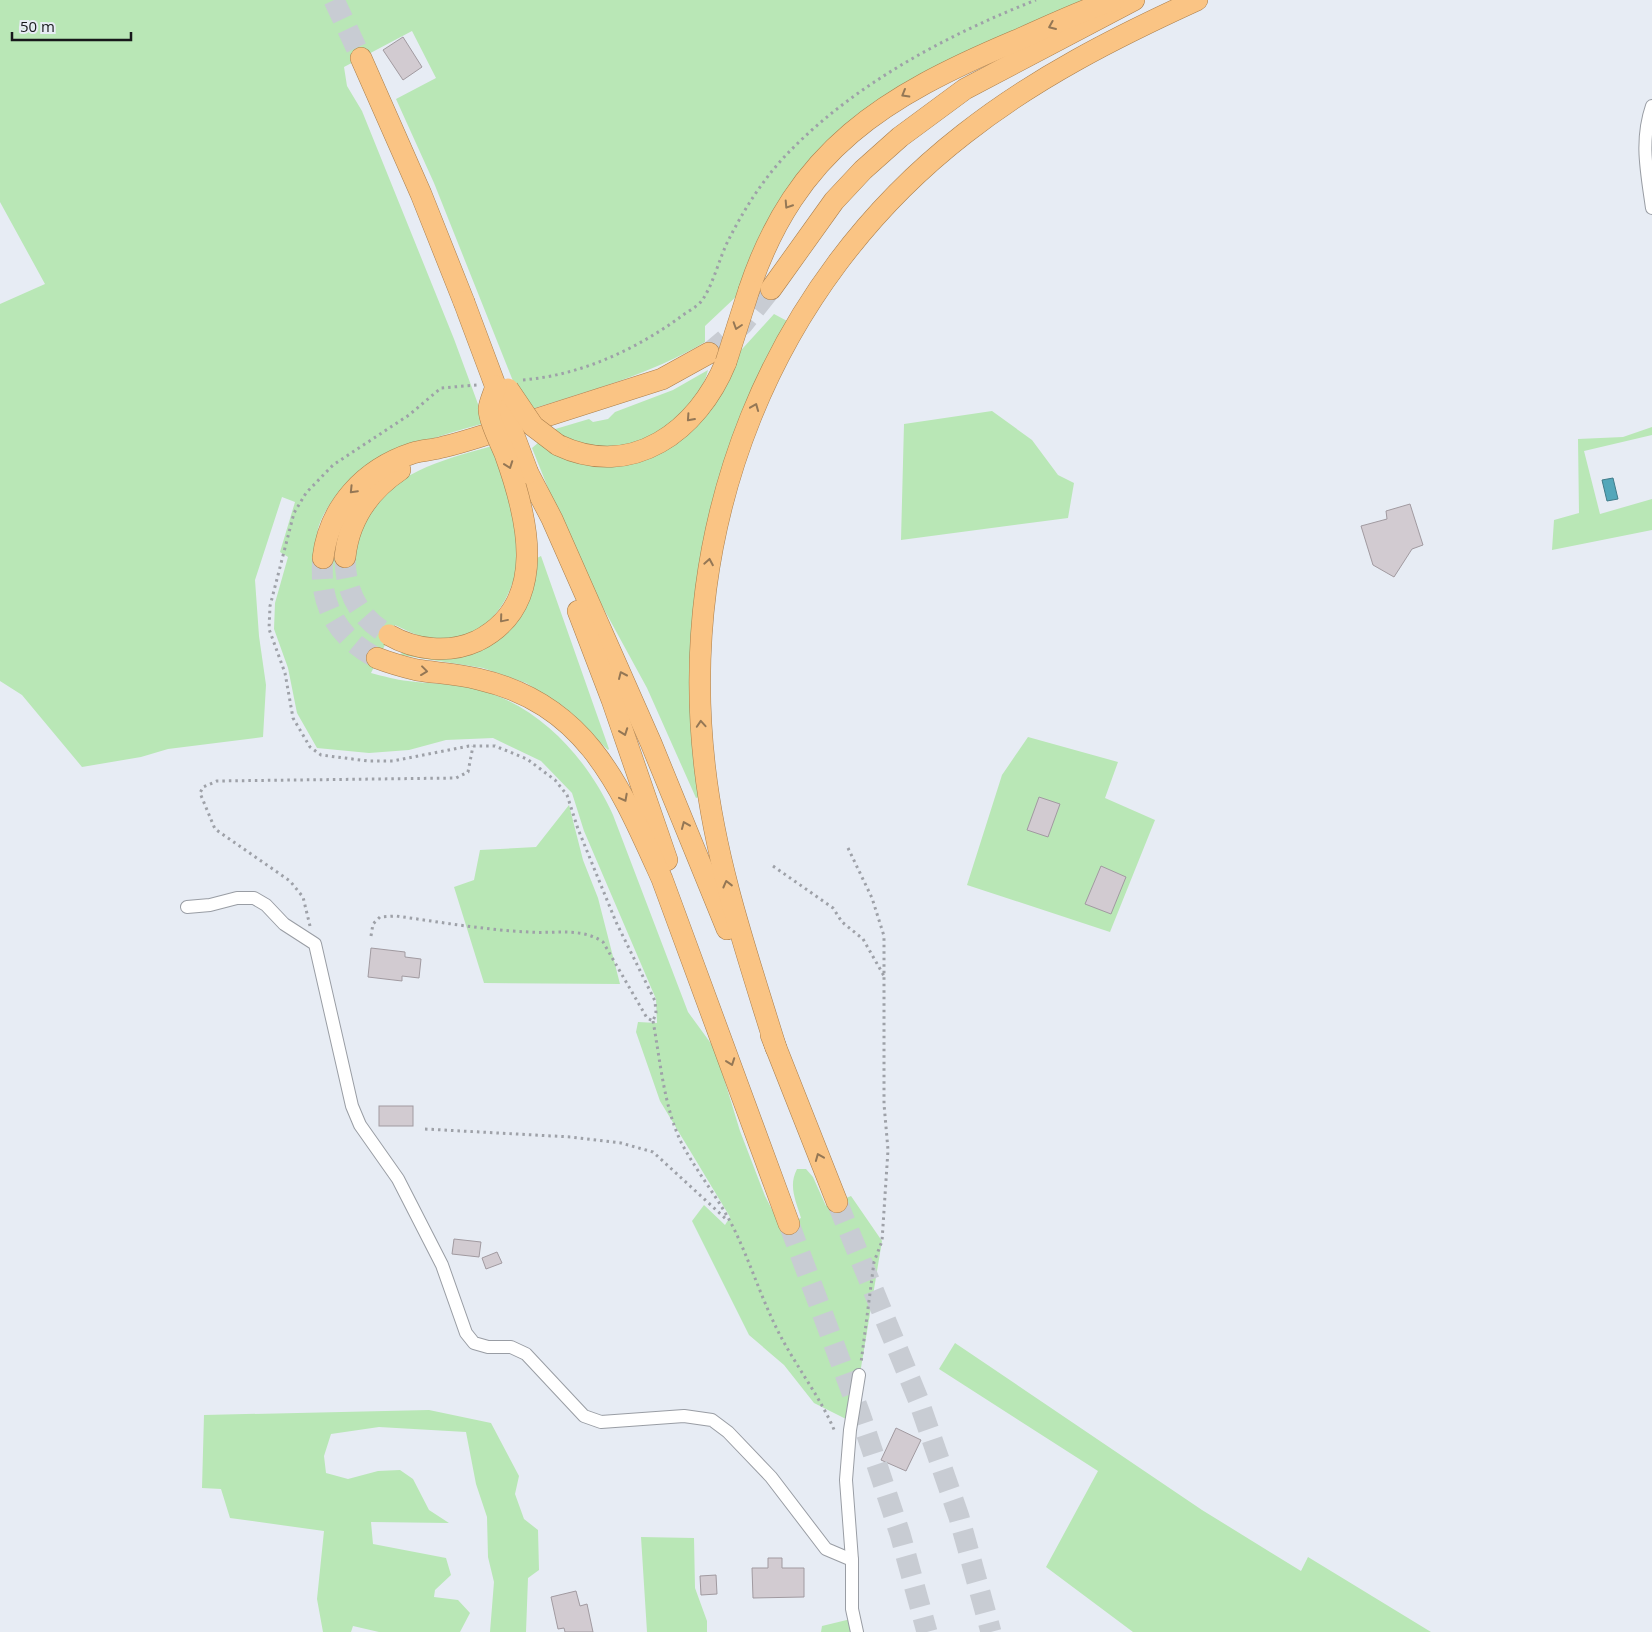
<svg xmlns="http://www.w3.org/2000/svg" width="1652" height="1632" font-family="'Open Sans',sans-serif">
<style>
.green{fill:#b9e7b6}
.water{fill:#53a7ba;stroke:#417c8a}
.building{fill:#d2cbd1;stroke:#a19aa0}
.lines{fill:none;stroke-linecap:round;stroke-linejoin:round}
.trunk-tunnel{stroke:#c8ccd3;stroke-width:21;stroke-dasharray:21 11;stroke-linecap:butt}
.minor-casing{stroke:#999da4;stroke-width:14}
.trunk-casing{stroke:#a97e4c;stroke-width:22}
.path{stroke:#9ea1a8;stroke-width:3;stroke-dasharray:2.5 4;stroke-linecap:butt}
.minor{stroke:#fff;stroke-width:12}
.trunk{stroke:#fac484;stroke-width:21}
.trunk-bridge-casing{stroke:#a97e4c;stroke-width:22;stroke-linecap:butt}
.trunk-bridge{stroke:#fac484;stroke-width:21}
.oneway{stroke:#947755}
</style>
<rect width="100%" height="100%" fill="#e7ecf4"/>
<g class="green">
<path d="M0,0H1095L853,120L740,293L705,326V342C650,375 590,390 529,410L515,386L434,183L396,99L436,78L412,31L344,67L347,86L362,111L454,339L485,423C429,439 360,456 328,507C323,515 317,527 317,536C317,542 321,551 323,558L353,557C357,544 359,524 367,513C400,469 446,459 496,445C502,465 508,486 514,507C516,515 521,524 521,533C520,587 495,646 430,638C418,637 406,630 395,625L371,673C383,676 396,680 408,681C430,684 452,683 473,688C537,703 587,757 613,815L688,1012L715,1049L740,1131L765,1196L781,1227L801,1218C796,1201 788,1186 797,1169H806L813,1177L826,1206L851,1196L882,1241L853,1416L846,1419L814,1403L784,1365L749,1335L692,1221L704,1205L725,1225L730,1217L660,1101L636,1032L638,1022L657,1023L656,999L584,831L572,793L541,761L493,738L446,740L409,750L369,753L317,748L297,713L288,668L274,629L275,603L288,557L280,552L295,502L282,497L255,580L259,636L266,685L263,737L168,749L141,757L82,767L22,695L0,681V304L45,284L0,202Z"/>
<polygon points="774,314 789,322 723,471 699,797 696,798 647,688 576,558 532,448 539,442 615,466 640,461"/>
<path d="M708,370C702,398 670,428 645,440C635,444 617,447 607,448C587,449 568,439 552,430L589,419L593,422L608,419L615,412L673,390Z"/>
<polygon points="992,411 1032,440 1058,475 1074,483 1068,518 901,540 904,424"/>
<polygon points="1652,427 1652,435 1584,451 1600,514 1652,499 1652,530 1552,550 1554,520 1579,513 1578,439 1623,437"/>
<polygon points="541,556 609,749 608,750 564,707 526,683 483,668 401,655 403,650 474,652 537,558"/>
<polygon points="1028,737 1118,762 1105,798 1155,820 1110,932 967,885 1002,775"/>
<polygon points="569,805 583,860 598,898 620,984 484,983 454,887 474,880 480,850 536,847"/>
<polygon points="955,1343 1202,1510 1301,1571 1308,1557 1431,1632 1133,1632 1046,1567 1098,1471 939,1369"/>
<polygon points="429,1410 491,1423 519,1476 515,1494 524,1519 538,1530 539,1570 528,1578 526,1632 490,1632 494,1582 488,1557 487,1517 476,1484 466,1432 379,1427 331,1434 324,1456 326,1473 348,1479 378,1471 400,1470 413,1479 429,1510 449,1523 371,1522 373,1544 446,1558 451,1575 435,1590 434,1597 458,1600 470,1613 460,1632 379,1632 353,1626 351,1632 323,1632 317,1599 324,1531 230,1518 221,1489 202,1488 204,1415"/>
<polygon points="641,1537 694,1538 695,1588 707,1621 707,1632 647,1632"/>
<polygon points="855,1618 860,1632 821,1632 822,1626"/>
</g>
<polygon class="water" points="1613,478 1618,499 1607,501 1602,480"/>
<g class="building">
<polygon points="403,37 422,67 403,80 383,50"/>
<polygon points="1410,504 1423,545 1412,549 1394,577 1373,565 1361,526 1387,519 1386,511"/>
<polygon points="1039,797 1060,804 1048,837 1027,830"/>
<polygon points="1101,866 1126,877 1111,914 1085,904"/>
<polygon points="371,948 405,952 405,957 421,959 419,978 402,976 402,981 368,977"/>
<rect x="379" y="1106" width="34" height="20"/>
<polygon points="454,1239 481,1242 479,1257 452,1254"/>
<polygon points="497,1252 502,1263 486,1269 482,1258"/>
<polygon points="896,1428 921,1440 906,1471 881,1460"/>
<polygon points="768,1558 782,1558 782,1568 804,1568 804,1597 753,1598 752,1568 768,1568"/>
<polygon points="716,1575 717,1594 701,1595 700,1576"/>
<polygon points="576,1591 580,1606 587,1604 593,1632 565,1632 564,1628 558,1629 551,1597"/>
</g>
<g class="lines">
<g class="trunk-tunnel">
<polyline points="334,0 361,58"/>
<polyline points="709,353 743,324 771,289"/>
<path d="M345,557C345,592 359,618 389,635"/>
<path d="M323,558C318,603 337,638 377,658"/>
<polyline points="837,1202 918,1399 959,1517 991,1632"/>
<polyline points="789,1224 860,1414 900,1534 927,1632"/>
</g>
<g class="minor-casing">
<g id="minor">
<path d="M1652,106C1640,141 1647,172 1652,208"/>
<polyline points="187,907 210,905 237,898 254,898 266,905 284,924 315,944 352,1106 360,1125 398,1179 442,1265 466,1333 474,1343 488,1347 511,1347 526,1354 584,1416 601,1422 684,1416 712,1420 728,1432 771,1477 826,1549 852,1560 852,1609 857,1632"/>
<polyline points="852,1560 846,1480 850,1430 859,1375"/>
</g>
</g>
<g class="trunk-casing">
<g id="trunk">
<polyline points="361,58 421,194 464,302"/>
<polyline points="771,289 834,201 863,170 900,137 965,89 1134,0"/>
<path d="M749,290C796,149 885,96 1015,41C1047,27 1080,11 1113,0"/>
<polyline points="537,419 662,379 709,353"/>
<path d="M558,445C632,480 698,431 726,362"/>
<polyline points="528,473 552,519 651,743 727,929"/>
<path d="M345,557C349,519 369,491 400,470"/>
<path d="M323,558C329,507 364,469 413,453C423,450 433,450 443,447C460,443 475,438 491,433"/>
<polyline points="578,611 612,700 667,860"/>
<path d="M377,658C390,663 404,667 417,670C437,673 458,674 478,679C587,704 620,786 662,879L789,1224"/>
<polyline points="771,1035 837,1202"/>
<path d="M776,1048C748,957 716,865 705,769C676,526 770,285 964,134C1035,78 1116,37 1197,0"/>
</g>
</g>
<g class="path">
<path d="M523,380C580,375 633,351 679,318C686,312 698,307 703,299C714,282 719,259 728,241C744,209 765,176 790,151C856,83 949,34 1036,0"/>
<polyline points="848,848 872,898 884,936 884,1104 888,1150 882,1241 874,1262 861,1363"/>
<polyline points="773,866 833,908 842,922 863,939 884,976"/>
<polyline points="310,926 303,897 290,881 215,829 200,793 203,787 217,781 456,778 468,772 473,746"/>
<path d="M371,936L373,924L380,917L396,916C440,922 485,930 529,932C556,934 581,927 603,942L647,1018L653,1021L656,1013L655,1001L616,922L578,829L567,795L555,780L527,759L495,746H469L393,761H368L321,755L310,747L293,718L285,673L269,629L270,606L294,513L306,493L333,465L409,415L441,388L477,385"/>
<path d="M653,1021C660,1059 664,1107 681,1142C697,1173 721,1201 736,1233C752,1267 763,1303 781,1337C798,1369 822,1400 835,1432"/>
<polyline points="425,1129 571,1137 621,1143 653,1152 726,1219"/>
</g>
<use href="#minor" class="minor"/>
<use href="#trunk" class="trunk"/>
<g class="trunk-bridge-casing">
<g id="trunk-bridge">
<polyline points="464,302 528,473"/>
<polyline points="726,362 749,290"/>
<polyline points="508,389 533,426 558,445"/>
<path d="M389,635C415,650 449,654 477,641C551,604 527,515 505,454C501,444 488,418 489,408C490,401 494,393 496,386"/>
</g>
</g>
<use href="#trunk-bridge" class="trunk-bridge"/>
</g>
<defs><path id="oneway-chevron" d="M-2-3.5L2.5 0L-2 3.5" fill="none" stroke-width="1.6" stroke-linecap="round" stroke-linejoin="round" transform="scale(1.25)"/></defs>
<g class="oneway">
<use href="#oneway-chevron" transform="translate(1052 26) rotate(157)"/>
<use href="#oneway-chevron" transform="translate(905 94) rotate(150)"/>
<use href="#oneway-chevron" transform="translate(788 205) rotate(123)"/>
<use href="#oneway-chevron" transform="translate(737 326) rotate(108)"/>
<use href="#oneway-chevron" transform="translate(755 407) rotate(-68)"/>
<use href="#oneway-chevron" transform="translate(690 418) rotate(132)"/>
<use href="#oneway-chevron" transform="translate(509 465) rotate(70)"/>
<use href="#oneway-chevron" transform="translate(353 490) rotate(134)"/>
<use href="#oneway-chevron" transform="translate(709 562) rotate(-80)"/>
<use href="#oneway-chevron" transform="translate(503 619) rotate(130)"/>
<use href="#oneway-chevron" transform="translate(424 671) rotate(7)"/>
<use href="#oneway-chevron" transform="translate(622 675) rotate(-114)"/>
<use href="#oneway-chevron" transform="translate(701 724) rotate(-94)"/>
<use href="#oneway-chevron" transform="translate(624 732) rotate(70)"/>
<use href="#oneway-chevron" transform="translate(624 798) rotate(62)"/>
<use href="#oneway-chevron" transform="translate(685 825) rotate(-113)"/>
<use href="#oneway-chevron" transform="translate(727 884) rotate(-104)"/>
<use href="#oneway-chevron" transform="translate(731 1062) rotate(70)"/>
<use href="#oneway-chevron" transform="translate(819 1157) rotate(-112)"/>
</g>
<path d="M12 32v8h119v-8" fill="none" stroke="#17181b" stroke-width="2.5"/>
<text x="20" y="32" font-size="15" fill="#17181b" stroke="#e7ecf4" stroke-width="4" paint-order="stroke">50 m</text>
</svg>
